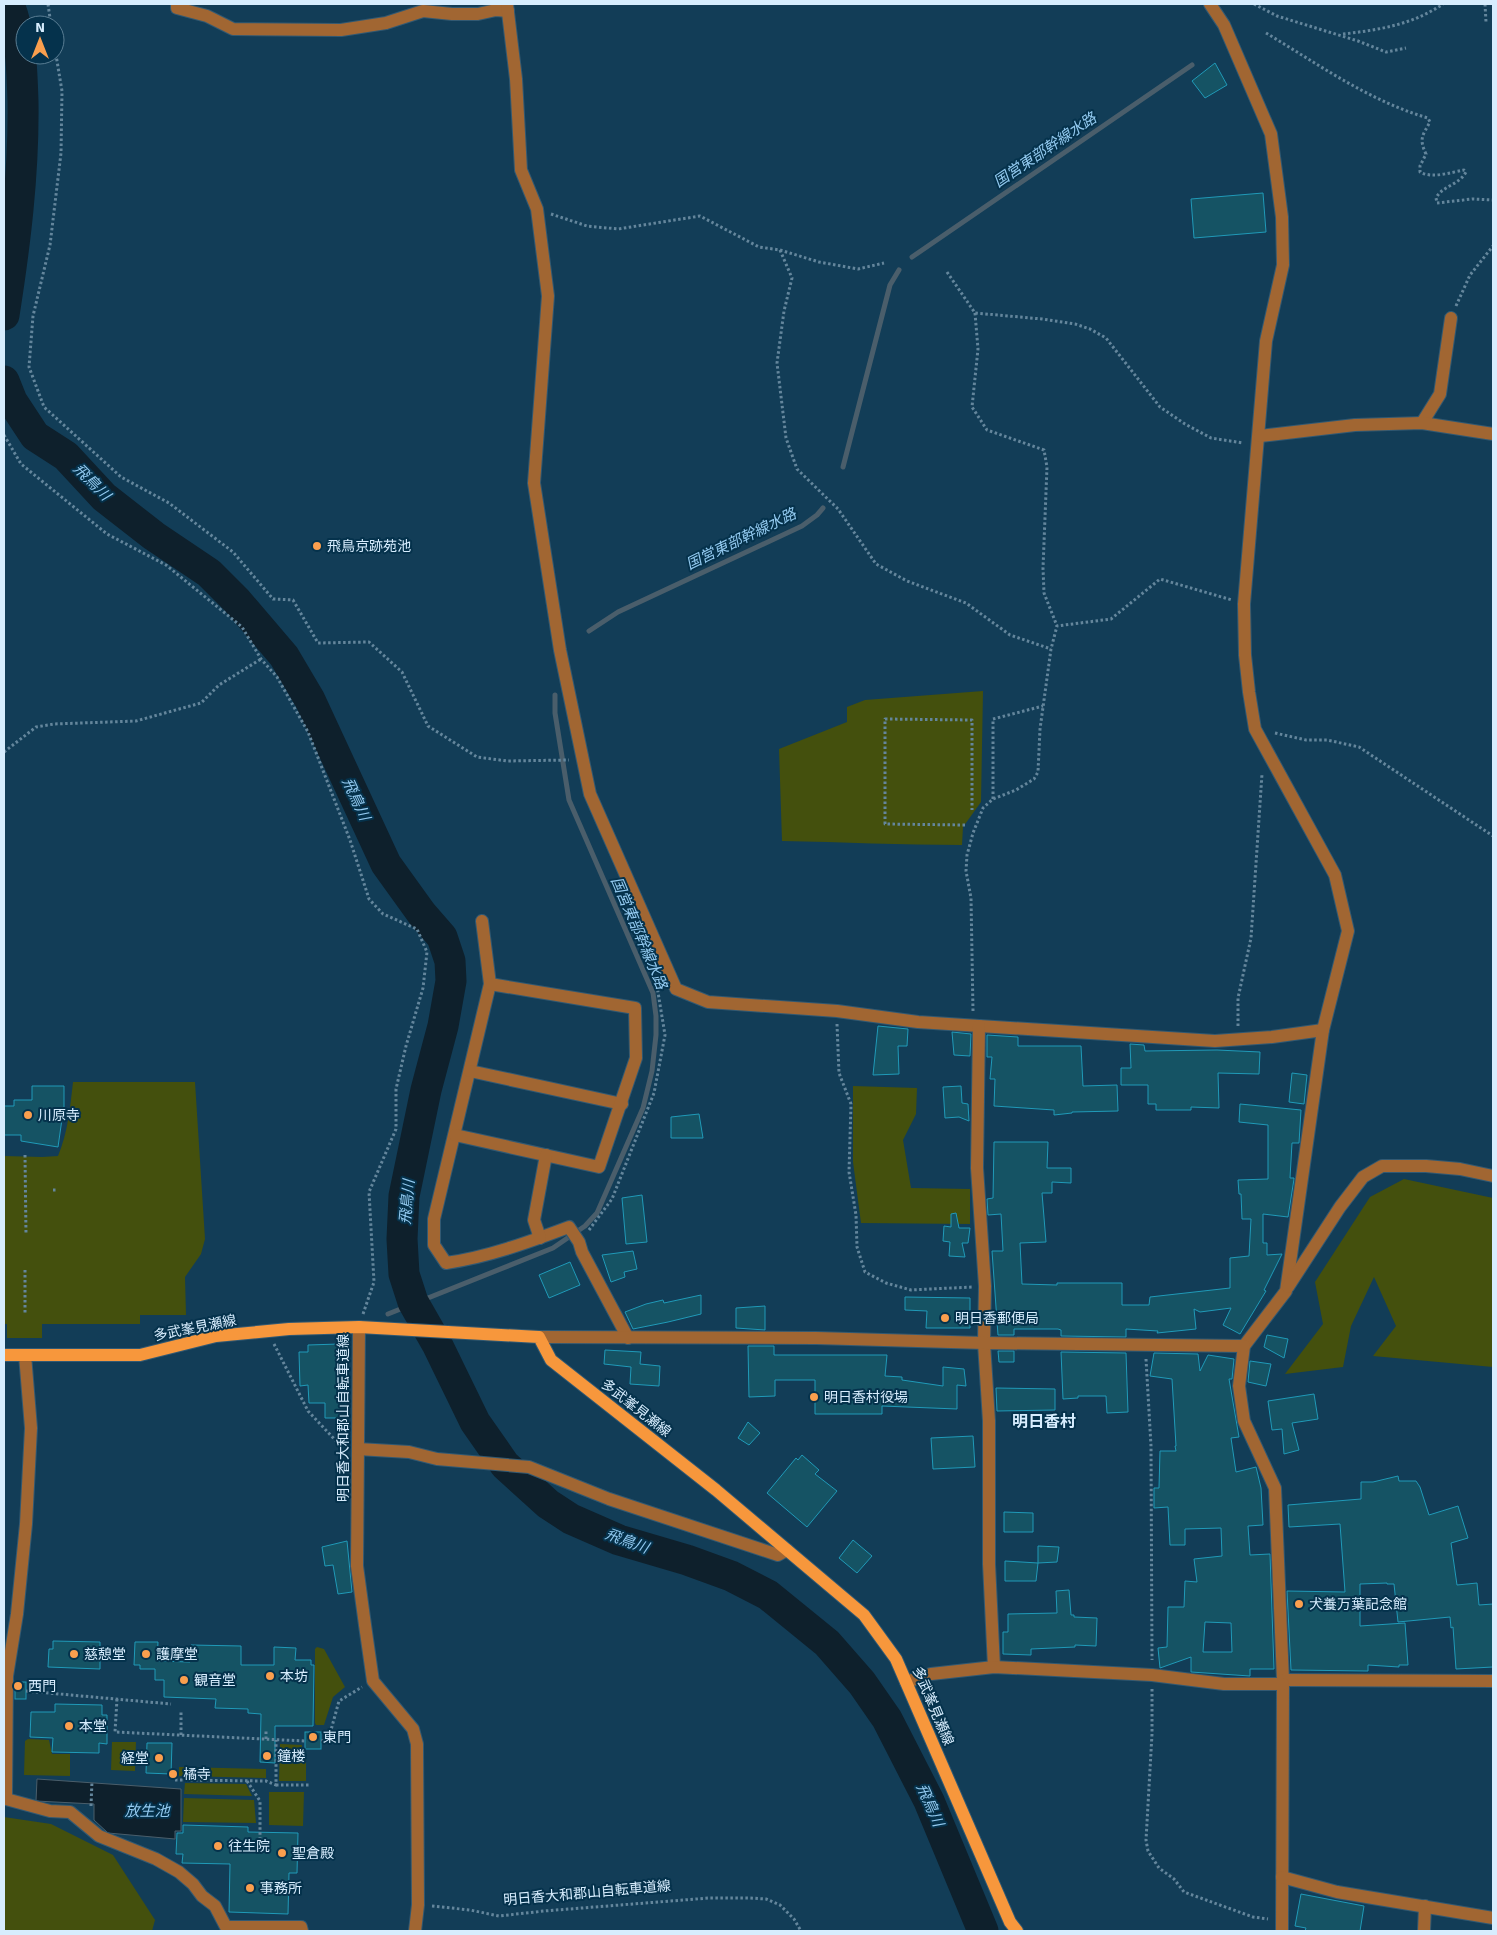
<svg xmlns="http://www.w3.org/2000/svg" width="1497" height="1935" font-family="Signika,'Noto Sans JP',sans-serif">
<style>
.green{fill:#44500d}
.water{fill:#0e202c;stroke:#4a5e6b}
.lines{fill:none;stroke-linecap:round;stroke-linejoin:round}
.stream{stroke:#4a5e6b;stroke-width:5}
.river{stroke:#0e202c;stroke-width:31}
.building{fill:#155364;stroke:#209ab8;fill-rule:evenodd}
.minor-casing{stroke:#325972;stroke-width:14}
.major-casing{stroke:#325972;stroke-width:14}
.path{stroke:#64869c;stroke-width:3;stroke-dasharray:2.5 2.5;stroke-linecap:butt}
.minor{stroke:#a16632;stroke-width:12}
.major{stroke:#f7973c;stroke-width:12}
.poi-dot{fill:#fa9f4e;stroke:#05324c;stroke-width:2}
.labels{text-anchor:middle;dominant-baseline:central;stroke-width:4;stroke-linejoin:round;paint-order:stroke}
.poi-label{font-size:14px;fill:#d7edfe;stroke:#05324c;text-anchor:start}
.street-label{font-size:14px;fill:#d7edfe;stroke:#05324c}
.water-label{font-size:15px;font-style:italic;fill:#93caf0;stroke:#05324c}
.quarter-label{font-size:16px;font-weight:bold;fill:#d7edfe;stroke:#05324c}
</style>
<rect width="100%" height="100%" fill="#123d57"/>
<g class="green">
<path d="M983,691L981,802L963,827L962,845C902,845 842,842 782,841L779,749L847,722V707L865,700Z"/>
<path d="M73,1082H195L205,1239L201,1254L185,1277L186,1315H140V1324H42V1338H7V1324H4V1156L42,1157L58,1156C68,1132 70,1108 73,1082Z"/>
<polygon points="853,1086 917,1088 916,1114 903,1140 911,1188 970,1189 970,1224 861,1223 853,1162"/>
<polygon points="1404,1179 1493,1198 1493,1367 1373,1356 1396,1326 1374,1277 1351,1326 1343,1367 1285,1374 1323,1324 1315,1282 1370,1197"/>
<polygon points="317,1647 324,1649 345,1687 333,1697 324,1725 316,1725 315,1723 315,1649"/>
<polygon points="28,1739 49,1740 52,1754 70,1754 70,1776 24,1775 25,1741"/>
<polygon points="112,1742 136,1742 135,1771 111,1770"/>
<polygon points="280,1744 302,1745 301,1754 306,1754 306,1781 279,1781"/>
<polygon points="179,1767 266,1769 266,1778 179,1776"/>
<polygon points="185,1783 246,1784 252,1796 184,1794"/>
<polygon points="269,1792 304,1792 303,1826 269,1825"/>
<polygon points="184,1798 254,1800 256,1823 183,1822"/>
<polygon points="4,1817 51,1824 113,1855 155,1920 152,1931 4,1931"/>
</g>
<polygon class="water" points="37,1779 181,1789 181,1831 175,1831 175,1839 108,1833 94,1820 94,1804 36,1801"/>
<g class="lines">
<g class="stream">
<polyline points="912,257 1192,65"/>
<polyline points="843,467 890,285 899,270"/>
<polyline points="589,631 618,612 802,526 817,515 823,508"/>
<polyline points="388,1314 553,1248 585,1226 597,1213 643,1108 652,1071 656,1035 656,1016 653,993 569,800 555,713 555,695"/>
</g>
<g class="river">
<path d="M4,315C15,245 24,174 23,102C22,69 21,35 9,4"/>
<polyline points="4,381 12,401 35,436 66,456 104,497 154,536 209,573 237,601 284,656 310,700 386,864 422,914 442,937 450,961 451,981 443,1026 426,1090 404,1196 402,1239 404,1274 413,1302 437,1344 475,1422 505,1465 548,1504 571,1519 619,1540 687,1560 731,1576 768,1595 827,1643 862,1683 887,1719 929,1801 983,1931"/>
</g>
</g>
<g class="building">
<polygon points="1215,63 1227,85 1205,98 1192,81"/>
<polygon points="1263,193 1266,232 1194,238 1191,199"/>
<polygon points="878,1026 908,1029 907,1046 898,1046 899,1074 873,1075"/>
<polygon points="952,1032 971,1034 970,1056 954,1055"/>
<polygon points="987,1035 1018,1037 1018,1046 1081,1046 1083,1086 1117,1085 1118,1111 1072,1112 1072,1113 1054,1115 1054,1110 994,1106 995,1079 990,1079 992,1057 987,1057"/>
<polygon points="1130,1044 1144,1045 1145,1051 1217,1050 1260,1052 1259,1074 1218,1073 1219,1108 1191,1107 1191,1110 1156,1110 1156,1104 1148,1104 1148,1085 1121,1085 1121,1068 1131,1068"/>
<polygon points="1292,1073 1307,1075 1304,1104 1289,1102"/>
<polygon points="32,1086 64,1086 64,1119 62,1119 58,1147 21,1141 21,1135 4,1135 4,1106 14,1106 14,1100 32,1100"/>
<polygon points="961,1086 962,1103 968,1104 969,1121 959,1117 945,1118 943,1087"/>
<polygon points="1240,1104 1301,1110 1299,1143 1292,1143 1290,1178 1294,1178 1294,1179 1288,1217 1263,1214 1263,1243 1267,1243 1267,1255 1282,1254 1264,1290 1266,1291 1240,1334 1223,1325 1231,1308 1200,1312 1194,1309 1196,1329 1157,1333 1158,1331 1126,1329 1126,1337 1061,1336 1061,1330 1058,1329 1014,1329 1014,1335 998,1335 992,1251 1003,1251 1001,1214 988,1215 987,1199 993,1198 994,1142 1048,1142 1047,1168 1071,1168 1071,1183 1052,1182 1052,1193 1042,1193 1046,1242 1020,1243 1022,1284 1057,1285 1057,1283 1122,1283 1122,1305 1149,1305 1150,1297 1230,1288 1230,1258 1249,1256 1251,1219 1242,1219 1241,1194 1239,1194 1238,1180 1268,1179 1268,1125 1239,1122"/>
<polygon points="699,1114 703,1138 671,1138 671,1117"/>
<polygon points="642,1195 647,1242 626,1244 622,1198"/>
<polygon points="956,1213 959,1228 970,1228 968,1243 962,1243 965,1257 949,1256 950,1242 943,1241 944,1226 951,1227 951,1214"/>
<polygon points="633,1251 637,1269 624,1272 625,1277 611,1282 602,1255"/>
<polygon points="570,1262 580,1285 549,1298 539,1275"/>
<polygon points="701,1295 701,1314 668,1322 633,1329 625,1312 646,1304 663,1300 664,1303"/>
<polygon points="905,1297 970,1298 970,1328 926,1328 927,1311 905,1310"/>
<polygon points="765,1306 765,1330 736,1328 736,1308"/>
<polygon points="1267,1335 1288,1339 1284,1358 1264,1347"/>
<polygon points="339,1344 338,1396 345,1396 346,1418 325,1418 325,1403 309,1403 308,1385 300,1386 299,1352 308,1352 308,1345"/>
<polygon points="748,1346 774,1346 774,1355 887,1355 885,1376 902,1377 902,1380 943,1386 943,1367 964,1369 966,1386 957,1385 957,1409 882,1406 882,1414 815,1414 815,1380 775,1380 775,1396 749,1397"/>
<polygon points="605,1350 641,1352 640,1364 660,1366 659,1386 630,1384 631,1367 604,1364"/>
<polygon points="998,1351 1014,1351 1014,1362 999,1362"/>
<polygon points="1061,1352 1126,1353 1128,1412 1107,1413 1106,1396 1078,1396 1078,1398 1063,1399"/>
<path d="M1154,1353L1198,1354L1200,1371L1208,1355L1234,1359L1232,1379H1229L1239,1437L1231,1438L1236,1472L1256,1467L1261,1488L1263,1525L1248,1526L1250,1555L1270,1554L1274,1669H1250V1676L1191,1672V1657L1160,1668L1158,1648L1167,1647L1168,1607H1184L1185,1581L1197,1582L1194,1559L1222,1556L1221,1528L1185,1529V1545H1170L1168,1507L1154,1508V1488H1159L1160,1451H1176L1175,1446H1176L1172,1379L1150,1376ZM1205,1622L1231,1623L1232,1652H1203Z"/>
<polygon points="1250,1361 1271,1364 1266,1386 1248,1382"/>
<polygon points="996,1388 1055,1389 1055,1410 997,1411"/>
<polygon points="1314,1394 1318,1419 1292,1423 1299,1450 1284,1454 1282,1429 1272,1430 1268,1401"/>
<polygon points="748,1422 760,1433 749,1445 738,1438"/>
<polygon points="973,1436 975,1467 933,1469 931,1438"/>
<polygon points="802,1455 819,1470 815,1474 837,1491 807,1527 767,1493 796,1458 798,1460"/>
<polygon points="1398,1476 1399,1481 1416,1481 1420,1487 1429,1515 1458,1506 1468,1538 1451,1543 1457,1585 1477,1583 1479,1605 1493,1604 1493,1667 1456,1669 1453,1627 1451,1628 1450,1617 1398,1622 1394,1584 1387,1584 1387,1583 1360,1584 1360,1626 1405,1623 1408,1665 1399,1665 1399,1667 1368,1665 1368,1671 1291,1670 1287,1591 1345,1592 1340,1524 1289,1527 1288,1505 1361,1499 1361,1482 1373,1482"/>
<polygon points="1004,1512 1033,1513 1033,1532 1004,1532"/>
<polygon points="853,1540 872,1556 857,1573 839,1558"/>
<polygon points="347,1541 352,1592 338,1594 333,1565 325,1566 322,1547"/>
<polygon points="1038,1546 1059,1547 1057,1562 1038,1563"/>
<polygon points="1005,1561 1038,1563 1036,1581 1005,1581"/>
<polygon points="1069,1590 1071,1615 1074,1615 1074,1617 1097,1618 1096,1646 1075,1645 1075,1647 1031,1649 1031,1655 1003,1654 1003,1632 1008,1632 1008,1614 1057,1613 1056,1591"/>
<polygon points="53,1641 100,1642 100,1669 48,1667 49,1649 53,1649"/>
<polygon points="135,1642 158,1642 157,1661 190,1662 191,1645 241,1646 241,1665 274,1665 274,1647 296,1648 295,1660 311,1660 311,1665 314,1665 313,1726 275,1726 275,1763 260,1762 261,1714 248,1713 248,1709 215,1708 216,1699 164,1697 164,1680 155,1680 155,1669 140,1669 140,1665 134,1665"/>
<rect x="15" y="1682" width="11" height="17"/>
<polygon points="55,1704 102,1705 102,1715 107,1715 107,1744 99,1743 99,1753 52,1752 53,1738 30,1737 31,1712 55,1712"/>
<rect x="305" y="1732" width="16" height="17"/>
<polygon points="147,1743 172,1743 171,1774 146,1773"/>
<polygon points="183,1825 248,1827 248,1832 298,1833 297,1873 289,1873 288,1914 229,1912 230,1864 182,1863 183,1854 176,1854 177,1833 183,1833"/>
<polygon points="1301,1894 1364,1906 1360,1931 1305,1931 1306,1928 1295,1926"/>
</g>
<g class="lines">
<g class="minor-casing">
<g id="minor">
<polyline points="177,4 177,8 207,16 233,29 341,30 386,23 423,11 452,14 478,14 496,10 508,11"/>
<polyline points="507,4 516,79 521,170 537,209 548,296 534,483 560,650 590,794 676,989 708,1002 837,1011 918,1022 1215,1041 1272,1037 1323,1030"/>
<polyline points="1210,4 1224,25 1271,134 1282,217 1283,265 1266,341 1244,604 1245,655 1249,692 1255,729 1335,875 1348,931 1323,1030 1286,1291 1244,1346 1239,1386 1244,1421 1275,1488 1283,1680 1282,1931"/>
<polyline points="1422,423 1440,394 1451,318"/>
<polyline points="1260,436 1355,425 1422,423 1493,434"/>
<path d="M482,921L490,984L434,1219V1245L446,1263C488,1257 529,1242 569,1227L579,1242L582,1252L628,1338"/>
<polyline points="979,1026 977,1168 985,1286 984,1343 989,1421 989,1564 994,1667"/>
<polyline points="470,1071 622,1104"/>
<polyline points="455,1135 599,1167 636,1058 635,1008 490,984"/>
<polyline points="540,1238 534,1220 546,1155"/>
<polyline points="1288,1287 1340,1207 1363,1177 1382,1166 1426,1166 1460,1169 1493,1176"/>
<polyline points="359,1327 357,1566 365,1625 373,1681 413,1729 417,1744 418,1905 415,1931"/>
<polyline points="539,1337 816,1338 984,1343 1244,1346"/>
<polyline points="25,1355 31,1428 26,1524 17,1614 7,1676 6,1799 50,1811 70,1812 99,1836 156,1859 179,1872 193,1884 202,1896 215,1906 226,1927 301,1927 302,1931"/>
<polyline points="358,1449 409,1452 437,1459 529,1467 609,1499 778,1555 787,1550"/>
<polyline points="1283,1680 1493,1681"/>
<polyline points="906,1682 931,1674 994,1667 1152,1675 1224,1684 1283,1684"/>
<polyline points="1282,1877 1337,1892 1493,1918"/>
<polyline points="1424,1931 1425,1906"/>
</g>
</g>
<g class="major-casing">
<polyline id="major" points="4,1355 140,1355 216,1336 289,1329 359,1327 539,1337 551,1360 716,1490 864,1615 896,1659 1010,1922 1017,1931"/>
</g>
<g class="path">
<polyline points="48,4 51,25"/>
<polyline points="1254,4 1277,16 1358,41 1386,52 1406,48"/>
<polyline points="1485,4 1486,22"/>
<path d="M1266,33C1318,64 1369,101 1428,118L1430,122C1422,136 1419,139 1426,154L1420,166V172C1432,179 1452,172 1464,170L1466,172C1459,185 1442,186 1436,198L1437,203L1472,199L1493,200"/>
<path d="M1343,34C1378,30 1412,25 1443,4"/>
<polyline points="55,49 62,91 61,153 50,245 33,316 29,367 44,407 121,477 169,503 233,552 273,599 293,600 318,643 369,642 402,672 428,726 477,757 507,761 569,760"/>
<polyline points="551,214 587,226 618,229 700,216 759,247 780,250 819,262 858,269 884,263"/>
<polyline points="780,250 792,278 784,311 777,363 786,438 797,469 838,509 876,564 907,581 966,603 1010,635 1051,649"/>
<polyline points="947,272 975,313 1042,319 1075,324 1090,329 1106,338 1160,407 1185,424 1211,438 1243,443"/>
<polyline points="1456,306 1470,275 1493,246"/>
<polyline points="975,313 978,349 972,407 987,430 1044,450 1047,467 1043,568 1044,593 1057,626"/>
<polyline points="4,435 21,464 107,534 166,565 242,627 261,659 277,677 308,732 350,840 369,899 383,914 417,929 427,952 423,988 406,1046 396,1089 396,1129 369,1192 374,1282 363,1314"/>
<polyline points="1275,733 1306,740 1327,740 1359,747 1493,836"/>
<polyline points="4,752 36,727 54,724 136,721 201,703 219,685 261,659"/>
<polyline points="993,799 993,719 1043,706"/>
<polyline points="965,825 885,824 885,719 972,720 972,810"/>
<polyline points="973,1011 971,898 966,871 967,855 973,833 983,808 993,799 1016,790 1034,779 1038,772 1040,729 1051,649 1057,626 1111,619 1160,579 1232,600"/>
<polyline points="837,1024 839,1073 851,1104 849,1172 856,1215 857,1247 865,1272 886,1283 911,1290 972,1287"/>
<polyline points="1238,1026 1238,998 1251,938 1262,774"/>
<polyline points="25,1155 26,1235"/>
<polyline points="53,1190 57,1190"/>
<polyline points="589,1230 612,1199 654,1093 665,1035 657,986"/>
<polyline points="25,1270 25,1314"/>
<polyline points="274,1344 308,1411 337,1442 343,1444"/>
<polyline points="1146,1359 1151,1446 1152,1660"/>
<polyline points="1152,1689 1152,1734 1146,1840 1148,1851 1159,1868 1174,1879 1184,1892 1253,1917 1268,1919"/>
<polyline points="26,1691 171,1704"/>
<polyline points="117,1699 115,1732 305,1741"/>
<polyline points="181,1735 181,1711"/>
<polyline points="266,1739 266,1729"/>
<polyline points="321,1741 328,1741 339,1701 362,1687"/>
<polyline points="175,1780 266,1781 276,1785 276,1740"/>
<polyline points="247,1781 260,1801 260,1846"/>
<polyline points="276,1785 309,1785"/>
<polyline points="91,1806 92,1781"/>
<polyline points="432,1906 470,1910 499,1916 544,1911 709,1898 750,1898 766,1899 780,1905 794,1919 801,1931"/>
</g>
<use href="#minor" class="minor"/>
<use href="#major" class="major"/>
</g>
<g class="poi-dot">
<circle cx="317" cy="546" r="5"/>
<circle cx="28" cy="1115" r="5"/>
<circle cx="945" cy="1318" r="5"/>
<circle cx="814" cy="1397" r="5"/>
<circle cx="1299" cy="1604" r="5"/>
<circle cx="74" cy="1654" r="5"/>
<circle cx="146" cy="1654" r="5"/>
<circle cx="270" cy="1676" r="5"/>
<circle cx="184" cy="1680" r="5"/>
<circle cx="18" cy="1686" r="5"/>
<circle cx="69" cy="1726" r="5"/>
<circle cx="313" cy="1737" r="5"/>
<circle cx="267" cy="1756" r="5"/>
<circle cx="159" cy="1758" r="5"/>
<circle cx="173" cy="1774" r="5"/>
<circle cx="218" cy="1846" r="5"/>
<circle cx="282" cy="1853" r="5"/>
<circle cx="250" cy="1888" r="5"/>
</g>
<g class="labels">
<g class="poi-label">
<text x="327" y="546">飛鳥京跡苑池</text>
<text x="38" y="1115">川原寺</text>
<text x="955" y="1318">明日香郵便局</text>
<text x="824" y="1397">明日香村役場</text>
<text x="1309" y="1604">犬養万葉記念館</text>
<text x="84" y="1654">慈憩堂</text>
<text x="156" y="1654">護摩堂</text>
<text x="280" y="1676">本坊</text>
<text x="194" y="1680">観音堂</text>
<text x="28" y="1686">西門</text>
<text x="79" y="1726">本堂</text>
<text x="323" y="1737">東門</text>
<text x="277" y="1756">鐘楼</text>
<text x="149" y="1758" text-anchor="end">経堂</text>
<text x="183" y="1774">橘寺</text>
<text x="228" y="1846">往生院</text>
<text x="292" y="1853">聖倉殿</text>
<text x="260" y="1888">事務所</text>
</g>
<g class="street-label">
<text transform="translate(195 1328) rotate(-11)">多武峯見瀬線</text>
<text transform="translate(636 1408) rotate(38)">多武峯見瀬線</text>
<text transform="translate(343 1418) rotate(-90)">明日香大和郡山自転車道線</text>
<text transform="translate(933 1706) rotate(67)">多武峯見瀬線</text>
<text transform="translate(587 1893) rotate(-5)">明日香大和郡山自転車道線</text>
</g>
<g class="water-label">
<text transform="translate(1045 150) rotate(-34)">国営東部幹線水路</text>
<text transform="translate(92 482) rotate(45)">飛鳥川</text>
<text transform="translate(741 539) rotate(-26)">国営東部幹線水路</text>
<text transform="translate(356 799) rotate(65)">飛鳥川</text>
<text transform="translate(639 933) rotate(67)">国営東部幹線水路</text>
<text transform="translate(407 1202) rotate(-85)">飛鳥川</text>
<text transform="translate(627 1541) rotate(20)">飛鳥川</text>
<text transform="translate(930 1805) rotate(66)">飛鳥川</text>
<text x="147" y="1811">放生池</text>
</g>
<g class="quarter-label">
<text x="1044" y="1422">明日香村</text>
</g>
</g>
<rect width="1497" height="1935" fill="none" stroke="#d7edfe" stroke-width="10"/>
<g transform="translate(40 40)"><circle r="24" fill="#05324c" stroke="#597d93"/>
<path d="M0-4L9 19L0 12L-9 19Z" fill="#fa9f4e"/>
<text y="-8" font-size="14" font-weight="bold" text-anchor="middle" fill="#d7edfe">N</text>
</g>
</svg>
